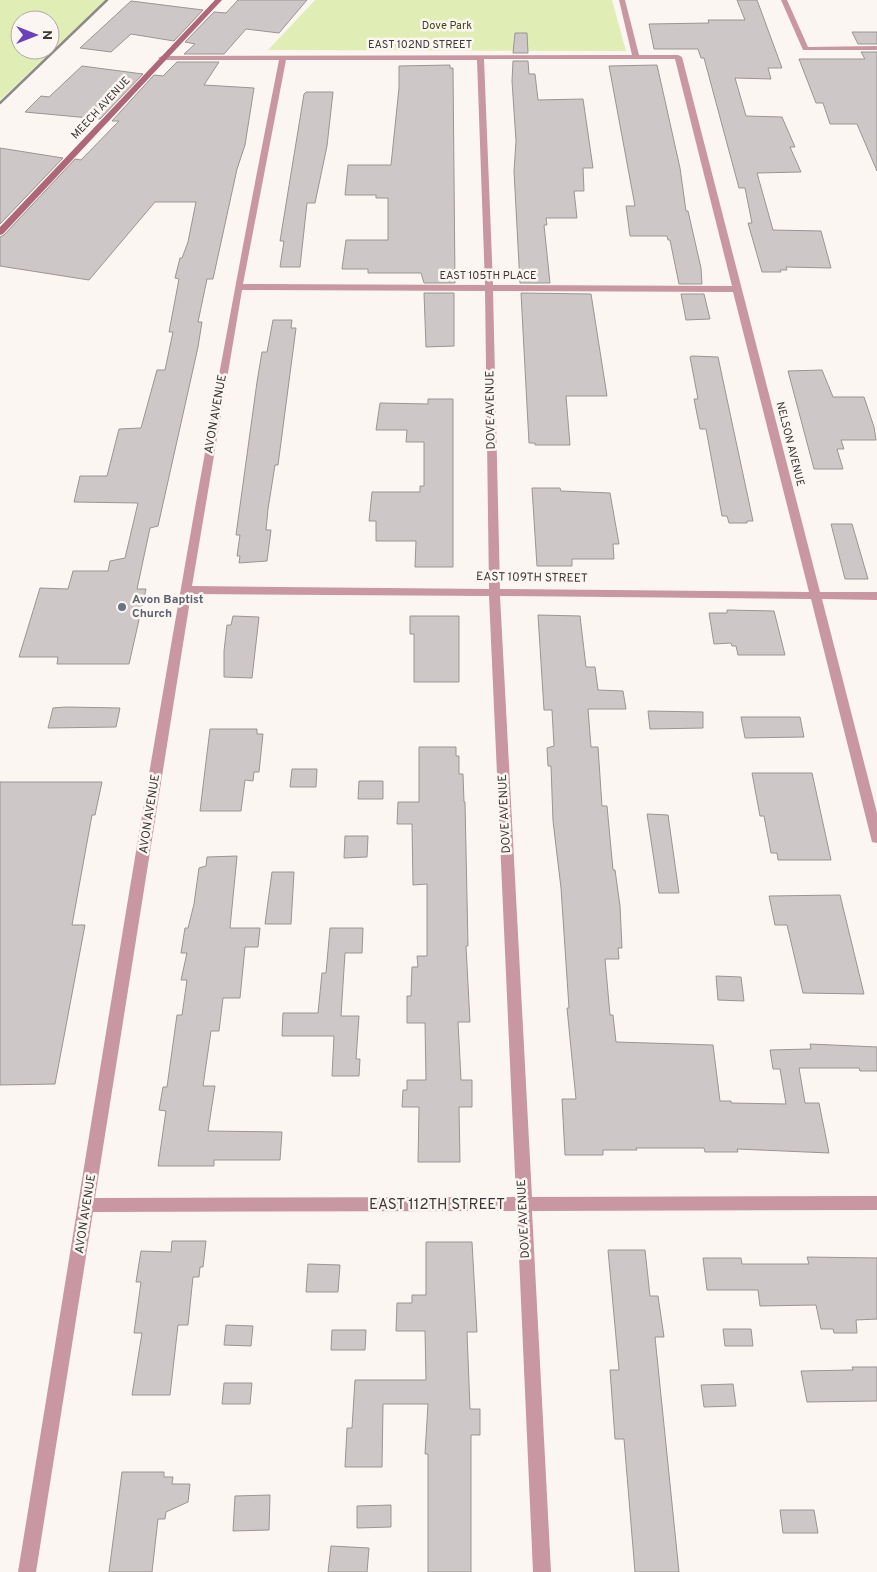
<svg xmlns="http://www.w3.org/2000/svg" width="877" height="1572" font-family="Overpass,sans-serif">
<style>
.green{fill:#e0eeb5;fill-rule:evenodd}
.building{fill:#cec7c7;stroke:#9a9493}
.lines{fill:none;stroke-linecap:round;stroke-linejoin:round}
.street{fill:#c897a1;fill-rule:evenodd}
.secondary{fill:#ae6778;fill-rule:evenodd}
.rail{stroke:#8d8987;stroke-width:2.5}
.worship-dot{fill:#6b7280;stroke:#fcf6f3;stroke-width:2}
.labels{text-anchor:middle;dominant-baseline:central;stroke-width:5;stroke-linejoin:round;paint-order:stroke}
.far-park-label{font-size:11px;fill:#3e4908;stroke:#fcf6f3}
.far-street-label{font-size:11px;fill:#3b3838;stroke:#fcf6f3}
.street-label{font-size:12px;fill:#3b3838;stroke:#fcf6f3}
.worship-label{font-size:12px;font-weight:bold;fill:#5b616d;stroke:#fcf6f3;text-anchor:start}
.near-street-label{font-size:15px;fill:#3b3838;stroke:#fcf6f3}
</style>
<rect width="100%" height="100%" fill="#fcf6f3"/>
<g class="green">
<path d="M0,0H106L0,100ZM20,20H50V50H20Z"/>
<polygon points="315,0 612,0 626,51 268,50"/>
</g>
<g class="building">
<polygon points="238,0 307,0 279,33 246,29 224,54 184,54 195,44 185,42 214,12 226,13"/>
<polygon points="737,0 757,0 782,68 768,68 771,79 735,78 746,116 782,117 795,147 790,147 801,172 757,173 773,230 821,231 831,268 786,267 787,270 780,270 781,272 762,272 748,223 752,223 745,188 739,188 704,58 701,58 698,49 654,49 649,24 709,23 708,20 745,20"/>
<polygon points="131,1 203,10 174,41 131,34 111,52 80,48"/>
<polygon points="852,32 877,32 877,44 858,44"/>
<polygon points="515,33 527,33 528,53 513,53"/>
<polygon points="861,52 877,52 877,171 857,124 830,124 823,103 816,103 799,59 865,59"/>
<polygon points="513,61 528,61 529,74 535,74 538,100 583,99 593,168 583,168 584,191 574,191 577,218 546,218 547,225 544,225 550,283 520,283 514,171 516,141 512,81"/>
<polygon points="177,62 219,62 204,85 254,88 245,145 237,169 213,279 207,279 198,322 202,322 198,347 158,526 150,528 137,589 146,589 129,664 57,664 58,657 19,657 40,588 68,589 73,571 108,571 110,561 125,558 138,503 74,502 80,476 107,476 119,429 141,428 157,370 165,370 173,332 169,332 179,279 175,278 180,258 182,258 188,242 196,202 155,202 89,280 0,266 0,237 4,235 75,159 81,160 119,121 112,121 154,75 163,76"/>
<polygon points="450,65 450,68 453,68 455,283 424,283 421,273 368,273 368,269 342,269 346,240 388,240 388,198 376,198 376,195 345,195 348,165 391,165 399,88 399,66"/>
<polygon points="657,65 680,168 686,211 688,211 701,268 702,284 679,284 670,240 668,240 667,236 630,236 626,206 635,206 609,66"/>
<polygon points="82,66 143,74 100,119 25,112 41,96 49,97"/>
<polygon points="306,92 333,92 327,146 315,203 307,203 300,267 280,267 284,241 280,241 304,94"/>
<polygon points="0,148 63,158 0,224"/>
<polygon points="424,293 454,293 454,346 426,347"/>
<polygon points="521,293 591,294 607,396 566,396 570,445 535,445 535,443 529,443"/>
<polygon points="681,294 704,294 710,319 686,320"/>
<polygon points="273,320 292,320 291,328 296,328 278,465 275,465 268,509 266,530 271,530 267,561 239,563 240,556 237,556 240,535 236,535 257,382 262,352 267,352"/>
<polygon points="692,356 718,357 753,521 747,521 747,523 729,523 727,516 722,516 706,429 700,429 694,399 698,399 690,357"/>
<polygon points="822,370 833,397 864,397 874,427 876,440 841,440 844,449 837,449 843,469 814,469 788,371"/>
<polygon points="428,399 453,399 453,567 415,567 416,541 376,541 376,521 369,521 372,492 420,492 420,486 424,486 424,442 406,442 407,430 376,430 380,403 428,404"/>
<polygon points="532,488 560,488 561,491 610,493 619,544 613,544 614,559 572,559 572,566 537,566"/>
<polygon points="831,524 852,524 868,579 845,579"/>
<polygon points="727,610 774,611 785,655 738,655 736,646 732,646 731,643 714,644 709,613 727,613"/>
<polygon points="538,615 580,616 586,667 595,667 598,690 623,691 626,709 588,709 591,747 598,747 602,806 607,806 613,870 615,870 620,906 622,948 618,948 619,959 605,959 610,1015 613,1015 616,1042 713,1045 720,1101 731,1101 731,1103 786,1104 780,1069 773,1069 770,1050 811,1049 810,1044 877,1047 877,1071 860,1071 859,1068 799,1068 805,1103 819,1103 829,1153 737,1149 738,1152 705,1152 704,1148 636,1148 637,1150 603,1150 603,1155 565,1155 562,1099 576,1099 567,1008 569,1008 561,888 553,821 551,766 548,766 547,748 554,746 552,710 544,710"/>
<polygon points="233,616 259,617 252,678 224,677 224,651 227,625 231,625"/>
<polygon points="410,616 459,616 459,682 414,682 414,634 410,634"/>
<polygon points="53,708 66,707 120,708 116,727 48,728"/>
<polygon points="648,711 703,712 703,728 650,729"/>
<polygon points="741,717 800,717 804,737 745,738"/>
<polygon points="210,729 257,729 257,734 263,734 259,772 254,772 253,781 245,780 241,811 200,811"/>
<polygon points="419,747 456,747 456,756 459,756 459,774 463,774 464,802 465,802 468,946 466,946 470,1022 458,1022 461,1080 472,1080 472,1107 459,1107 460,1162 418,1162 419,1107 402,1107 403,1090 407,1090 407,1080 426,1080 425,1023 407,1023 407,996 411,996 412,967 418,967 417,956 427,956 427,884 413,885 412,824 397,824 398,802 419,802"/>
<polygon points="292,769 317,769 316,787 290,787"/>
<polygon points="752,773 812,773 831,860 778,860 777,853 771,853 764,816 760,816"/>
<polygon points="359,781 383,781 383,799 358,799"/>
<polygon points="0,782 102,782 95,815 92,815 72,925 85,925 55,1084 0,1085"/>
<polygon points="647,814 668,815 679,893 659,893"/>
<polygon points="345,836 368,836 367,857 344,858"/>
<polygon points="237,856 230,928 260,928 258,947 245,947 240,998 223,998 219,1031 211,1031 203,1086 215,1086 208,1131 282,1132 280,1160 214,1160 214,1166 158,1166 166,1111 159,1110 163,1087 167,1087 177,1015 182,1015 187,980 181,980 187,953 181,953 185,928 188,928 194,904 199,868 206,866 207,857"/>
<polygon points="272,872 294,872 291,924 265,924"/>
<polygon points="840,895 864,994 803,993 787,925 775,925 769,896"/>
<polygon points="330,928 363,928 362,953 345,953 341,1016 359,1016 356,1059 360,1059 359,1076 332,1076 334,1036 282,1036 283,1013 318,1013 322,973 326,973"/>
<polygon points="716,976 741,977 744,1001 718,1000"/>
<polygon points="172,1241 206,1241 203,1267 200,1267 199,1277 193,1277 188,1325 178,1325 170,1395 132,1395 142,1333 134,1333 141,1282 136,1282 141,1251 171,1252"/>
<polygon points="426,1242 472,1242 477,1332 467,1332 470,1409 480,1409 480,1435 471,1435 471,1572 428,1572 428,1454 425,1454 428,1404 383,1404 382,1467 345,1467 347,1428 352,1428 355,1380 426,1380 425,1331 396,1331 397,1303 412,1303 412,1295 426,1295"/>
<polygon points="608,1250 645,1250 650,1296 658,1296 664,1337 655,1337 679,1572 635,1572 624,1439 615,1439 610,1370 619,1370"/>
<polygon points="807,1257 877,1258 877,1319 856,1320 857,1333 834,1333 833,1329 821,1329 816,1305 760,1306 758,1290 707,1290 703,1258 741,1258 742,1264 809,1264"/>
<polygon points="308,1264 340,1265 338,1292 306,1292"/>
<polygon points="226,1325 253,1326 251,1346 224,1345"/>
<polygon points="723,1329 751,1329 753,1346 725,1346"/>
<polygon points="332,1330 366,1330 365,1350 331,1350"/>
<polygon points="852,1367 877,1367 877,1401 807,1402 801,1371 853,1370"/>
<polygon points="224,1383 252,1383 250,1404 222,1404"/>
<polygon points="733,1384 736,1406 704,1407 701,1385"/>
<polygon points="122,1472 164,1472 164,1477 173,1477 172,1484 190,1484 188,1502 166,1512 165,1519 158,1519 152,1572 109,1572"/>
<polygon points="270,1495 269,1530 233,1531 235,1496"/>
<polygon points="391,1505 391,1527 357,1528 357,1506"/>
<polygon points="780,1510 814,1510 818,1533 783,1533"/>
<polygon points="331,1546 369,1548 367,1572 328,1572"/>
</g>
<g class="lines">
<g class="street">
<path d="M619,0H625L639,55H678L682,57L820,592H877V600L822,599L877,813V843L872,842L871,838L811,599L500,596L532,1197L877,1196V1210L532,1211L551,1572H533L517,1211L93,1212L36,1572H18C101,1067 179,562 279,60H162L158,58L162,56L632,55ZM484,59H675L732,286L493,285ZM286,60H477L485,285L243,284ZM242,290L485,291L489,589L192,586ZM493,291L733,292L809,592L500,589ZM191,594L489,596L516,1197L95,1198Z"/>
<polygon points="781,0 787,0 808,47 877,46 877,50 803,50"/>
</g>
<polygon class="secondary" points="215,0 222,0 3,234 0,235 0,227"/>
<polyline class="rail" points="0,103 107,0"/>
</g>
<circle class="worship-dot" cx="122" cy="607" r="5"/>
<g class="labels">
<g class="far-park-label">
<text x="447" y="26">Dove Park</text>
</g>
<g class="far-street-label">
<text x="420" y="45">EAST 102ND STREET</text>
<text transform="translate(101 108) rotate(-47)">MEECH AVENUE</text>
<text x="488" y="276">EAST 105TH PLACE</text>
<text transform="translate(790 444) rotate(76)">NELSON AVENUE</text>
</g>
<g class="street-label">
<text transform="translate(491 410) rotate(-91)">DOVE AVENUE</text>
<text transform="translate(216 414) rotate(-80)">AVON AVENUE</text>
<text transform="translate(532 578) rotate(1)">EAST 109TH STREET</text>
<text transform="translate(150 814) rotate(-81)">AVON AVENUE</text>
<text transform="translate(505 814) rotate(-93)">DOVE AVENUE</text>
<text transform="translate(86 1214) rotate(-81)">AVON AVENUE</text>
<text transform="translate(524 1219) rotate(-93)">DOVE AVENUE</text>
</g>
<g class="worship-label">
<text x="132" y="600">Avon Baptist<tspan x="132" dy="14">Church</tspan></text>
</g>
<g class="near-street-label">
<text x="437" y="1205">EAST 112TH STREET</text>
</g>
</g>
<g transform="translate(35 35) rotate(90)"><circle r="24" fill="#fcf6f3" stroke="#afaaa8"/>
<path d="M0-4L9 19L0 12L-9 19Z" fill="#6b42ba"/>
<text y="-8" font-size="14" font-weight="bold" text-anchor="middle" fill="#3b3838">N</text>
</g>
</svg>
